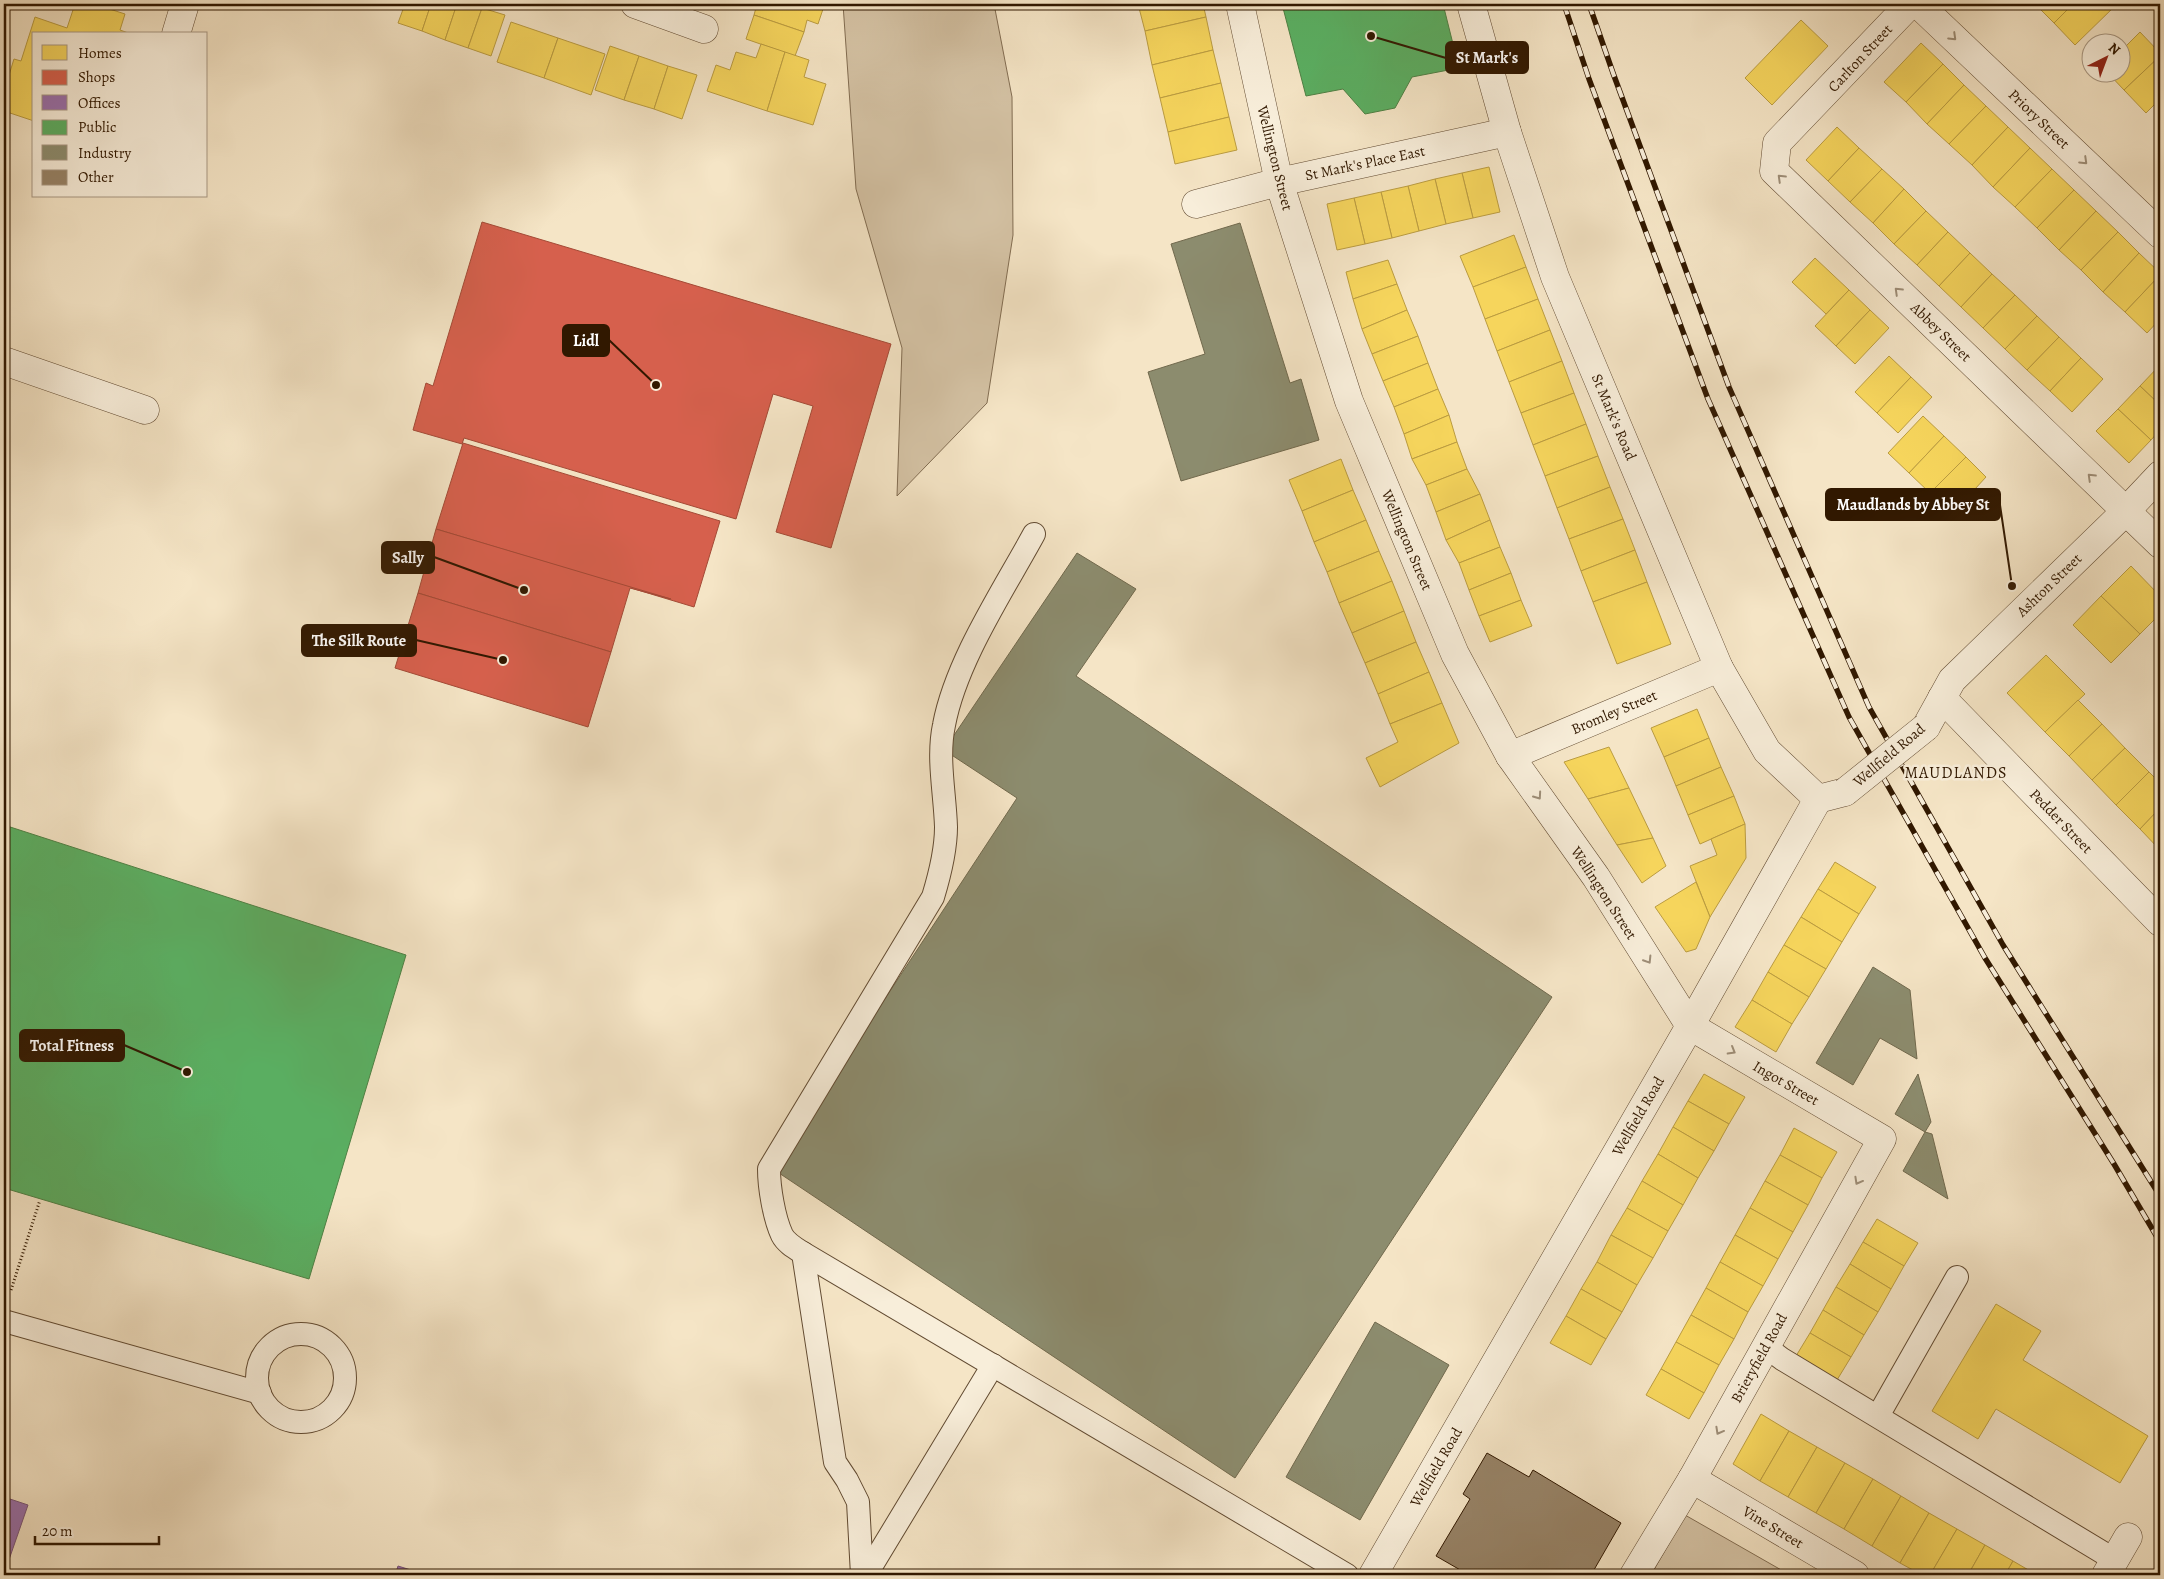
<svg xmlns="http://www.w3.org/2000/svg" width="2164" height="1579" font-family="Alegreya,serif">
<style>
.green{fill:#d4c2a4;stroke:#826d52}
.homes{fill:#f6d55c;stroke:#bb9c40}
.shops{fill:#d6604d;stroke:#a44a36}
.offices{fill:#9970ab;stroke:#7a5678}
.public{fill:#5aae61;stroke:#4e8144}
.industry{fill:#8c8c6e;stroke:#71694d}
.building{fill:#978367;stroke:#311800}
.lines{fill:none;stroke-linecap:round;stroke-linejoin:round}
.lane-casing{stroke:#624b32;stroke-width:24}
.street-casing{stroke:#624b32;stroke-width:29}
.path{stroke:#311800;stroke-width:3;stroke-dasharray:1 2.5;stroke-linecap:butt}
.lane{stroke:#f8eeda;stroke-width:22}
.street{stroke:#f8eeda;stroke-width:28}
.rail-casing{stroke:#311800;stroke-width:5.5}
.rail{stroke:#f8eeda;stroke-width:4;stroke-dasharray:11;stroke-linecap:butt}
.street-bridge-casing{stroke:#624b32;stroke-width:29;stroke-linecap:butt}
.street-bridge{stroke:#f8eeda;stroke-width:28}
.oneway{stroke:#9e8e78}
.labels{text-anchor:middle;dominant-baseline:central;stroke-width:5;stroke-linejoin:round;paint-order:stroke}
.street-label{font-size:15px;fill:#311800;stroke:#f8eeda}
.neighbourhood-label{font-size:16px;letter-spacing:1px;fill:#311800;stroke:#f8eeda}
.leader{fill:none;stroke:#311800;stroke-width:2}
.callout-dot{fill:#311800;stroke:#f8eeda;stroke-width:2}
.callout{fill:#311800;stroke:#311800;stroke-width:2}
.callout-label{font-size:16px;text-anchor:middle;font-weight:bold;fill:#fff}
</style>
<rect width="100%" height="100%" fill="#f5e5c6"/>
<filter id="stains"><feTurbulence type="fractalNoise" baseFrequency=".004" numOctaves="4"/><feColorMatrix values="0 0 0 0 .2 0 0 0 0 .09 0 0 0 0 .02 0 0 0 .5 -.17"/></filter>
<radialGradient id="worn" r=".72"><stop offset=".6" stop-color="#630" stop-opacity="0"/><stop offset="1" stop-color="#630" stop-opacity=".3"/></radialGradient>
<g class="green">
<polygon points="843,4 994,4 1012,97 1013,235 987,403 897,496 902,348 856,189"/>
<polygon points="1685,1515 1790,1575 1651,1575"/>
</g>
<g class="homes">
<polygon points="75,4 94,4 125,14 120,30 131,34 34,34 34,121 4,111 4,91 14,59 21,61 35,17 67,28"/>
<polygon points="405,4 431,4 422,31 398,23"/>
<polygon points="431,4 457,4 445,40 422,31"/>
<polygon points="457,4 471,4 482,8 468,48 445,40"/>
<polygon points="757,4 808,4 823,9 818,24 807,20 804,32 754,15"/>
<polygon points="1138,4 1203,4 1206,17 1145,31"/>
<polygon points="2035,4 2073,4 2054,23"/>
<polygon points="2073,4 2114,4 2116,5 2075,45 2054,23"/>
<polygon points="482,8 505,15 491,56 468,48"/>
<polygon points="754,15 804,32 795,56 746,39"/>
<polygon points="1206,17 1213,50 1152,65 1145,31"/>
<polygon points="1801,20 1828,46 1772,105 1745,78"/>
<polygon points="511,22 558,38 544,78 497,62"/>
<polygon points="2140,32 2160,53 2160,56 2124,90 2107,72 2122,72 2122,50"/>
<polygon points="558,38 605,54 591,95 544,78"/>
<polygon points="1921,43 1943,64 1906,102 1884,82"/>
<polygon points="761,44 785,52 767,111 707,91 716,65 730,70 736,52 756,58"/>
<polygon points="610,46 639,56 624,100 595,90"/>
<polygon points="1213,50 1221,83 1160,98 1152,65"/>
<polygon points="785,52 809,60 804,77 826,84 813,125 767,111"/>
<polygon points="639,56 668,66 654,109 624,100"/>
<polygon points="2160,56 2160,99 2146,113 2124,90"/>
<polygon points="1943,64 1964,85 1927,124 1906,102"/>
<polygon points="668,66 697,75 682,119 654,109"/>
<polygon points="1221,83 1229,117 1168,132 1160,98"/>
<polygon points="1964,85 1986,106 1949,144 1927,124"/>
<polygon points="1986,106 2008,127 1972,165 1949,144"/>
<polygon points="1229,117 1237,150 1175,164 1168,132"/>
<polygon points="1837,127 1859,148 1828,181 1806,160"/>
<polygon points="2008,127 2030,148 1993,187 1972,165"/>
<polygon points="1859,148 1882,169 1850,202 1828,181"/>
<polygon points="2030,148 2052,169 2015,207 1993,187"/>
<polygon points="1489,167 1500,212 1473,218 1462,173"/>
<polygon points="1882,169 1904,189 1873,223 1850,202"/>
<polygon points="2052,169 2074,190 2037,228 2015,207"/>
<polygon points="1462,173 1473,218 1446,224 1435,179"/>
<polygon points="1435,179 1446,224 1419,231 1408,186"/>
<polygon points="1408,186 1419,231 1392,238 1381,192"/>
<polygon points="1904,189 1926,211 1894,244 1873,223"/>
<polygon points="2074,190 2096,211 2059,250 2037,228"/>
<polygon points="1381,192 1392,238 1365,244 1354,198"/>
<polygon points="1354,198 1365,244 1337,250 1327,204"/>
<polygon points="1926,211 1948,232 1917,265 1894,244"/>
<polygon points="2096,211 2118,232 2081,270 2059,250"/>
<polygon points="1948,232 1970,253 1939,286 1917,265"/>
<polygon points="2118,232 2139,253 2103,292 2081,270"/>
<polygon points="1514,235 1526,267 1473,287 1460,256"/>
<polygon points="1970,253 1992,274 1961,307 1939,286"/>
<polygon points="2139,253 2160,273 2160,275 2125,312 2103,292"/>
<polygon points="1815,258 1849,290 1826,314 1792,282"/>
<polygon points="1388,260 1397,284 1353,299 1346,272"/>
<polygon points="1526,267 1538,299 1485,319 1473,287"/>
<polygon points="1992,274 2015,295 1983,328 1961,307"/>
<polygon points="2160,275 2160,319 2147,333 2125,312"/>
<polygon points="1397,284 1407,310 1362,329 1353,299"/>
<polygon points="1849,290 1870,310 1836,346 1815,326"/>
<polygon points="2015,295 2037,316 2005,349 1983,328"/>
<polygon points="1538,299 1550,330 1497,351 1485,319"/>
<polygon points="1407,310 1418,336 1372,354 1362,329"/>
<polygon points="1870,310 1889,328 1855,364 1836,346"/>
<polygon points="2037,316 2059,337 2027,370 2005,349"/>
<polygon points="1550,330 1562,361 1509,382 1497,351"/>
<polygon points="1418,336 1428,363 1383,381 1372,354"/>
<polygon points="2059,337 2081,358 2050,391 2027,370"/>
<polygon points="1889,356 1911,377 1877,413 1855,392"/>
<polygon points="2081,358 2103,379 2072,412 2050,391"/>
<polygon points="1562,361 1574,393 1521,413 1509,382"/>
<polygon points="1428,363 1438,389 1394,407 1383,381"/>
<polygon points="2160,365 2160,405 2140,386"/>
<polygon points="1911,377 1932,397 1898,433 1877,413"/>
<polygon points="2140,386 2160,405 2160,430 2151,440 2118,409"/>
<polygon points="1438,389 1449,415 1404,434 1394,407"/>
<polygon points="1574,393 1586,424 1533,445 1521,413"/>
<polygon points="2118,409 2151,440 2129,463 2096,431"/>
<polygon points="1449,415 1457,442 1412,459 1404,434"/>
<polygon points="1923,416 1944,436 1909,473 1888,453"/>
<polygon points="1586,424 1598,456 1545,476 1533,445"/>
<polygon points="1944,436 1966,457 1930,493 1909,473"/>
<polygon points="1457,442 1467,469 1426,485 1412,459"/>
<polygon points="1598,456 1610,487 1557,508 1545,476"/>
<polygon points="1966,457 1986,477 1952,514 1930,493"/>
<polygon points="1341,459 1353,490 1302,511 1289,480"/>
<polygon points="1467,469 1480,494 1436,512 1426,485"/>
<polygon points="1610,487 1623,519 1569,539 1557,508"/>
<polygon points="1353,490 1366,520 1314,542 1302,511"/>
<polygon points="1480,494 1490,520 1446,540 1436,512"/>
<polygon points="1623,519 1635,550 1581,571 1569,539"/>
<polygon points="1366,520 1379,551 1327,572 1314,542"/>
<polygon points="1490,520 1500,547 1459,563 1446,540"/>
<polygon points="1500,547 1511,573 1469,590 1459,563"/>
<polygon points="1635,550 1647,582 1593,602 1581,571"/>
<polygon points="1379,551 1392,581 1339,603 1327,572"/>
<polygon points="2131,566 2160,596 2160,614 2140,634 2101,596"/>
<polygon points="1511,573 1521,600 1479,616 1469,590"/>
<polygon points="1392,581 1404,611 1352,633 1339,603"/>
<polygon points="1647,582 1671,644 1617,664 1593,602"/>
<polygon points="2101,596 2140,634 2111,663 2073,625"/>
<polygon points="1521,600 1532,626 1490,642 1479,616"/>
<polygon points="1404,611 1416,642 1365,663 1352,633"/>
<polygon points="1416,642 1429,672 1378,694 1365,663"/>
<polygon points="2046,655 2085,694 2045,732 2007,693"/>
<polygon points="1429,672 1442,703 1390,724 1378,694"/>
<polygon points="2078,700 2102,724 2069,756 2045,732"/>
<polygon points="1442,703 1459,743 1380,787 1366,758 1398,742 1390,724"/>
<polygon points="1697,709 1709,738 1664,757 1651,728"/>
<polygon points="2102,724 2125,748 2092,780 2069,756"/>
<polygon points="1709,738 1721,767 1676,786 1664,757"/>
<polygon points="1609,747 1629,788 1588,799 1564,762"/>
<polygon points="2125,748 2149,772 2116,805 2092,780"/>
<polygon points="1721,767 1734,796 1688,815 1676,786"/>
<polygon points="2149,772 2160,783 2160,808 2140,829 2116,805"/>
<polygon points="1629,788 1653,838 1617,845 1588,799"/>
<polygon points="1734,796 1745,824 1700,844 1688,815"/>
<polygon points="2160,808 2160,850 2140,829"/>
<polygon points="1745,824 1746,858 1710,917 1690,866 1717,855 1711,839"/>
<polygon points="1653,838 1666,866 1642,883 1617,845"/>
<polygon points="1835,862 1876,887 1859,914 1818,889"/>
<polygon points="1696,882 1710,917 1696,949 1686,952 1655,907"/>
<polygon points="1818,889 1859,914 1842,942 1801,917"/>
<polygon points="1801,917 1842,942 1826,969 1784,945"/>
<polygon points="1784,945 1826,969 1809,997 1768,972"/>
<polygon points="1768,972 1809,997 1792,1024 1752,1000"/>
<polygon points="1752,1000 1792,1024 1776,1052 1735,1027"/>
<polygon points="1704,1074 1745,1097 1729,1124 1688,1101"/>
<polygon points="1688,1101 1729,1124 1714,1151 1673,1127"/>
<polygon points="1673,1127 1714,1151 1698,1178 1658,1154"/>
<polygon points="1794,1128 1837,1152 1822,1178 1780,1155"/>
<polygon points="1658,1154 1698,1178 1683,1205 1642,1181"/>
<polygon points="1780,1155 1822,1178 1808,1205 1765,1181"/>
<polygon points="1642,1181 1683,1205 1668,1231 1627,1208"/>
<polygon points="1765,1181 1808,1205 1793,1232 1750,1208"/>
<polygon points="1627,1208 1668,1231 1653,1258 1611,1235"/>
<polygon points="1750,1208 1793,1232 1778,1259 1735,1235"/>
<polygon points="1877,1219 1918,1243 1904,1266 1863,1242"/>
<polygon points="1611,1235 1653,1258 1637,1285 1597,1262"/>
<polygon points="1735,1235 1778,1259 1763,1286 1720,1262"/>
<polygon points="1863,1242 1904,1266 1891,1289 1850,1264"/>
<polygon points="1597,1262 1637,1285 1622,1312 1581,1289"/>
<polygon points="1720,1262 1763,1286 1748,1312 1706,1288"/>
<polygon points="1850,1264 1891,1289 1878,1312 1836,1287"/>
<polygon points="1836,1287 1878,1312 1864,1335 1823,1310"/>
<polygon points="1706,1288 1748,1312 1734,1339 1691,1315"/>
<polygon points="1581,1289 1622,1312 1606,1339 1566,1316"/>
<polygon points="1996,1304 2041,1331 2023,1360 2148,1436 2120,1483 1996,1409 1978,1439 1932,1411"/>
<polygon points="1823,1310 1864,1335 1851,1357 1810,1333"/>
<polygon points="1691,1315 1734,1339 1719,1365 1676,1342"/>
<polygon points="1566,1316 1606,1339 1591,1365 1550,1343"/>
<polygon points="1810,1333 1851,1357 1837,1380 1796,1356"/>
<polygon points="1676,1342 1719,1365 1704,1393 1661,1369"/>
<polygon points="1661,1369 1704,1393 1689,1419 1646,1395"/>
<polygon points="1761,1414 1789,1431 1760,1481 1733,1464"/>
<polygon points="1789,1431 1817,1447 1788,1497 1760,1481"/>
<polygon points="1817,1447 1845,1463 1816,1513 1788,1497"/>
<polygon points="1845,1463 1873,1479 1844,1529 1816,1513"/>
<polygon points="1873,1479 1901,1496 1872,1546 1844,1529"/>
<polygon points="1901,1496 1929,1513 1900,1563 1872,1546"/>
<polygon points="1929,1513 1957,1529 1930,1575 1922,1575 1900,1563"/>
<polygon points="1957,1529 1985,1545 1968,1575 1930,1575"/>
<polygon points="1985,1545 2013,1561 2005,1575 1968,1575"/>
<polygon points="2013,1561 2037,1575 2005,1575"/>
</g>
<g class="shops">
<polygon points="482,222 891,344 831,548 776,532 813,406 773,394 736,519 464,438 462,444 413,430 426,383 433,386"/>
<polygon points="463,443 720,521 694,607 436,529"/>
<polygon points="436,529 671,599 630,588 611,652 418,593"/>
<polygon points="418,593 611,652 588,727 395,668"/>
</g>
<g class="offices">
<polygon points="4,1497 28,1505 4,1574"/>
<polygon points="398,1566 427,1575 395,1575"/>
</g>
<g class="public">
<polygon points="1282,4 1443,4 1459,68 1412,77 1395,108 1365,114 1343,89 1306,96"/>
<polygon points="4,825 406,955 309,1279 4,1188"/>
</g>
<g class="industry">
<polygon points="1240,223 1290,383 1301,379 1319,440 1181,481 1148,372 1205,354 1171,244"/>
<polygon points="1077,553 1136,589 1076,676 1552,997 1235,1478 773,1169 1017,798 944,750"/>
<polygon points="1873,967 1910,990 1917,1059 1880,1038 1853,1085 1816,1063"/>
<polygon points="1918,1074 1931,1122 1925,1132 1895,1114"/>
<polygon points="1925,1132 1932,1134 1948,1199 1903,1171"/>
<polygon points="1375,1322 1449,1365 1360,1520 1286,1477"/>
</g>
<polygon class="building" points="1487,1453 1529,1477 1533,1470 1621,1523 1591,1575 1469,1575 1436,1556 1470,1499 1463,1494"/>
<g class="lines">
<g class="lane-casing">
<g id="lane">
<path d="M1034,534C1003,591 956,661 944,725C937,758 945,793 946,827C946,851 940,874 933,897L769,1169C769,1187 774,1218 782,1235C786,1243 795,1248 803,1253L1347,1575"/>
<polyline points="803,1253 835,1462 847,1480 858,1502 862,1575"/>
<polyline points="4,1321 260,1393"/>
<circle cx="301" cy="1378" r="44"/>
<polyline points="1766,1347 1782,1359 2115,1560"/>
<polyline points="1878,1416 1957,1277"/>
<polyline points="866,1575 993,1365"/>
</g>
</g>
<g class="street-casing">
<g id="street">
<polyline points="635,4 704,29"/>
<polyline points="1240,4 1279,182 1349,401 1455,654 1510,756 1596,877 1690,1026 1882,1139 1692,1479 1634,1575"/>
<polyline points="1471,4 1507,132 1555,277 1719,668 1767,751 1818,799"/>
<polyline points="1910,4 1777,143 1774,171 2160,544"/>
<polyline points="1918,4 2160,234"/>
<polyline points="176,34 185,4"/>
<polyline points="1196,204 1279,182 1507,132"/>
<polyline points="4,361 145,410"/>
<polyline points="1942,698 2160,922"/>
<polyline points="1926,727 1952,680 2126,511 2160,475"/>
<polyline points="1510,756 1719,668"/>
<polyline points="1692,1479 1855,1575"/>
<polyline points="1373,1575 1690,1026 1818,799 1845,792"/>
<polyline points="2106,1575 2128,1537"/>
</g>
</g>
<polyline class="path" points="11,1290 40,1200"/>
<use href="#lane" class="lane"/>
<use href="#street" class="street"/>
<g class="rail-casing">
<g id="rail">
<polyline points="1564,4 1589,79 1708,399 1849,717 1985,958 2114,1164 2160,1242"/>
<polyline points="1589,4 1613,73 1729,387 1869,707 2003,945 2160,1196"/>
</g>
</g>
<use href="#rail" class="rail"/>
<g class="street-bridge-casing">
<polyline id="street-bridge" points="1845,792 1926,727"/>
</g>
<use href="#street-bridge" class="street-bridge"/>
</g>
<defs><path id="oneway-chevron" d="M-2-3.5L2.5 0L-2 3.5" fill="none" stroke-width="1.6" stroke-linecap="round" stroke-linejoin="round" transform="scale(1.25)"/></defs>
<g class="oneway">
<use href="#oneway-chevron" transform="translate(1953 37) rotate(44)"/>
<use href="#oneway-chevron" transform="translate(2084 161) rotate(44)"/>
<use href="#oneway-chevron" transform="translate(1781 178) rotate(-136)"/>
<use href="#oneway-chevron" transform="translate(1898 291) rotate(-136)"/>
<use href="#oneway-chevron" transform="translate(2091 477) rotate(-136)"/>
<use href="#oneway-chevron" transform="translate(1538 796) rotate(55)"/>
<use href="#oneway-chevron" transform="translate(1648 960) rotate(58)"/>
<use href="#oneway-chevron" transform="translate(1732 1051) rotate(30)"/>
<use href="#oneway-chevron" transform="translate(1858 1181) rotate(119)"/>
<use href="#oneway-chevron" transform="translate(1719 1431) rotate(119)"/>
</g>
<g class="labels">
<g class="street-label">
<text transform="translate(1860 58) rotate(-47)">Carlton Street</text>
<text transform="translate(2039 119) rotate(44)">Priory Street</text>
<text transform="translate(1275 158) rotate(76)">Wellington Street</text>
<text transform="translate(1365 163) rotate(-12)">St Mark's Place East</text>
<text transform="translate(1941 332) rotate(44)">Abbey Street</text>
<text transform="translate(1614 417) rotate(67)">St Mark's Road</text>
<text transform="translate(1407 540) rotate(67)">Wellington Street</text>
<text transform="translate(2049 585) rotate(-44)">Ashton Street</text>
<text transform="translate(1614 712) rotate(-23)">Bromley Street</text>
<text transform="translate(1889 755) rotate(-40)">Wellfield Road</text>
<text transform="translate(2061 821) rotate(46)">Pedder Street</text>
<text transform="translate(1604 893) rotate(57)">Wellington Street</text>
<text transform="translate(1786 1083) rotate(30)">Ingot Street</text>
<text transform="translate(1638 1116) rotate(-60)">Wellfield Road</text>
<text transform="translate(1759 1358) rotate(-61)">Brieryfield Road</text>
<text transform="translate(1436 1467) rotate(-60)">Wellfield Road</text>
<text transform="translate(1773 1527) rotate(31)">Vine Street</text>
</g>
<g class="neighbourhood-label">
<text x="1956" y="773">MAUDLANDS</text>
</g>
</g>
<path class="leader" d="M1371 36L1446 58M656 385L609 340M2012 586L2000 505M524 590L434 557M503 660L416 640M187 1072L124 1045"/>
<g class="callout-dot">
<circle cx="1371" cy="36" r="5"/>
<circle cx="656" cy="385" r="5"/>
<circle cx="2012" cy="586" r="5"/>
<circle cx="524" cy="590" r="5"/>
<circle cx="503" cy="660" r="5"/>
<circle cx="187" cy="1072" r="5"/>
</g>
<g class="callout">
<rect x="1446" y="42" width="82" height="31" rx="5"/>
<rect x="563" y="325" width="46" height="31" rx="5"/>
<rect x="1826" y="489" width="174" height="31" rx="5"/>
<rect x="382" y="542" width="52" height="31" rx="5"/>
<rect x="302" y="625" width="114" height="31" rx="5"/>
<rect x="20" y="1030" width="104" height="31" rx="5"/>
</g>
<g class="callout-label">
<text x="1487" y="63">St Mark's</text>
<text x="586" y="346">Lidl</text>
<text x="1913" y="510">Maudlands by Abbey St</text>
<text x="408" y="563">Sally</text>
<text x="359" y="646">The Silk Route</text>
<text x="72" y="1051">Total Fitness</text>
</g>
<rect width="2164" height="1579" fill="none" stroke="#f5e5c6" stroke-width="20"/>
<rect x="5" y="5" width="2154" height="1569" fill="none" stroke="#311800" stroke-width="2.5"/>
<rect x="10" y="10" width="2144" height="1559" fill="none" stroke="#311800"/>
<rect x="32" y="32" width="175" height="165" fill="#f8eeda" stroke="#a89883"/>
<rect x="42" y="45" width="25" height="15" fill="#f6d55c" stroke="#a89883"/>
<text x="78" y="58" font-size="15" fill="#311800">Homes</text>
<rect x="42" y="70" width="25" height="15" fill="#d6604d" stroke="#a89883"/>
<text x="78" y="82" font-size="15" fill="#311800">Shops</text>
<rect x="42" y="95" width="25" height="15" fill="#9970ab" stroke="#a89883"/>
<text x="78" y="108" font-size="15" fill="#311800">Offices</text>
<rect x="42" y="120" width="25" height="15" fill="#5aae61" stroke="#a89883"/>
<text x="78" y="132" font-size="15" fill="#311800">Public</text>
<rect x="42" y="145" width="25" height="15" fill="#8c8c6e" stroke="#a89883"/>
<text x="78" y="158" font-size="15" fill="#311800">Industry</text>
<rect x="42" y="170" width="25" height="15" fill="#978367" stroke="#a89883"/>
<text x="78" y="182" font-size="15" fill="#311800">Other</text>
<g transform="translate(2106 58) rotate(42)"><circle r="24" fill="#f8eeda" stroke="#a89883"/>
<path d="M0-4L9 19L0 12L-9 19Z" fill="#8f2418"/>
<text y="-8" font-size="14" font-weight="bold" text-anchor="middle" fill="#311800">N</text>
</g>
<path d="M35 1536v8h124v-8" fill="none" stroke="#311800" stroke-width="2.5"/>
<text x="42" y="1536" font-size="15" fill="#311800" stroke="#f8eeda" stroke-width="4" paint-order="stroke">20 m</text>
<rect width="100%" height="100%" filter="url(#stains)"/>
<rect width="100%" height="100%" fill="url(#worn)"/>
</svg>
